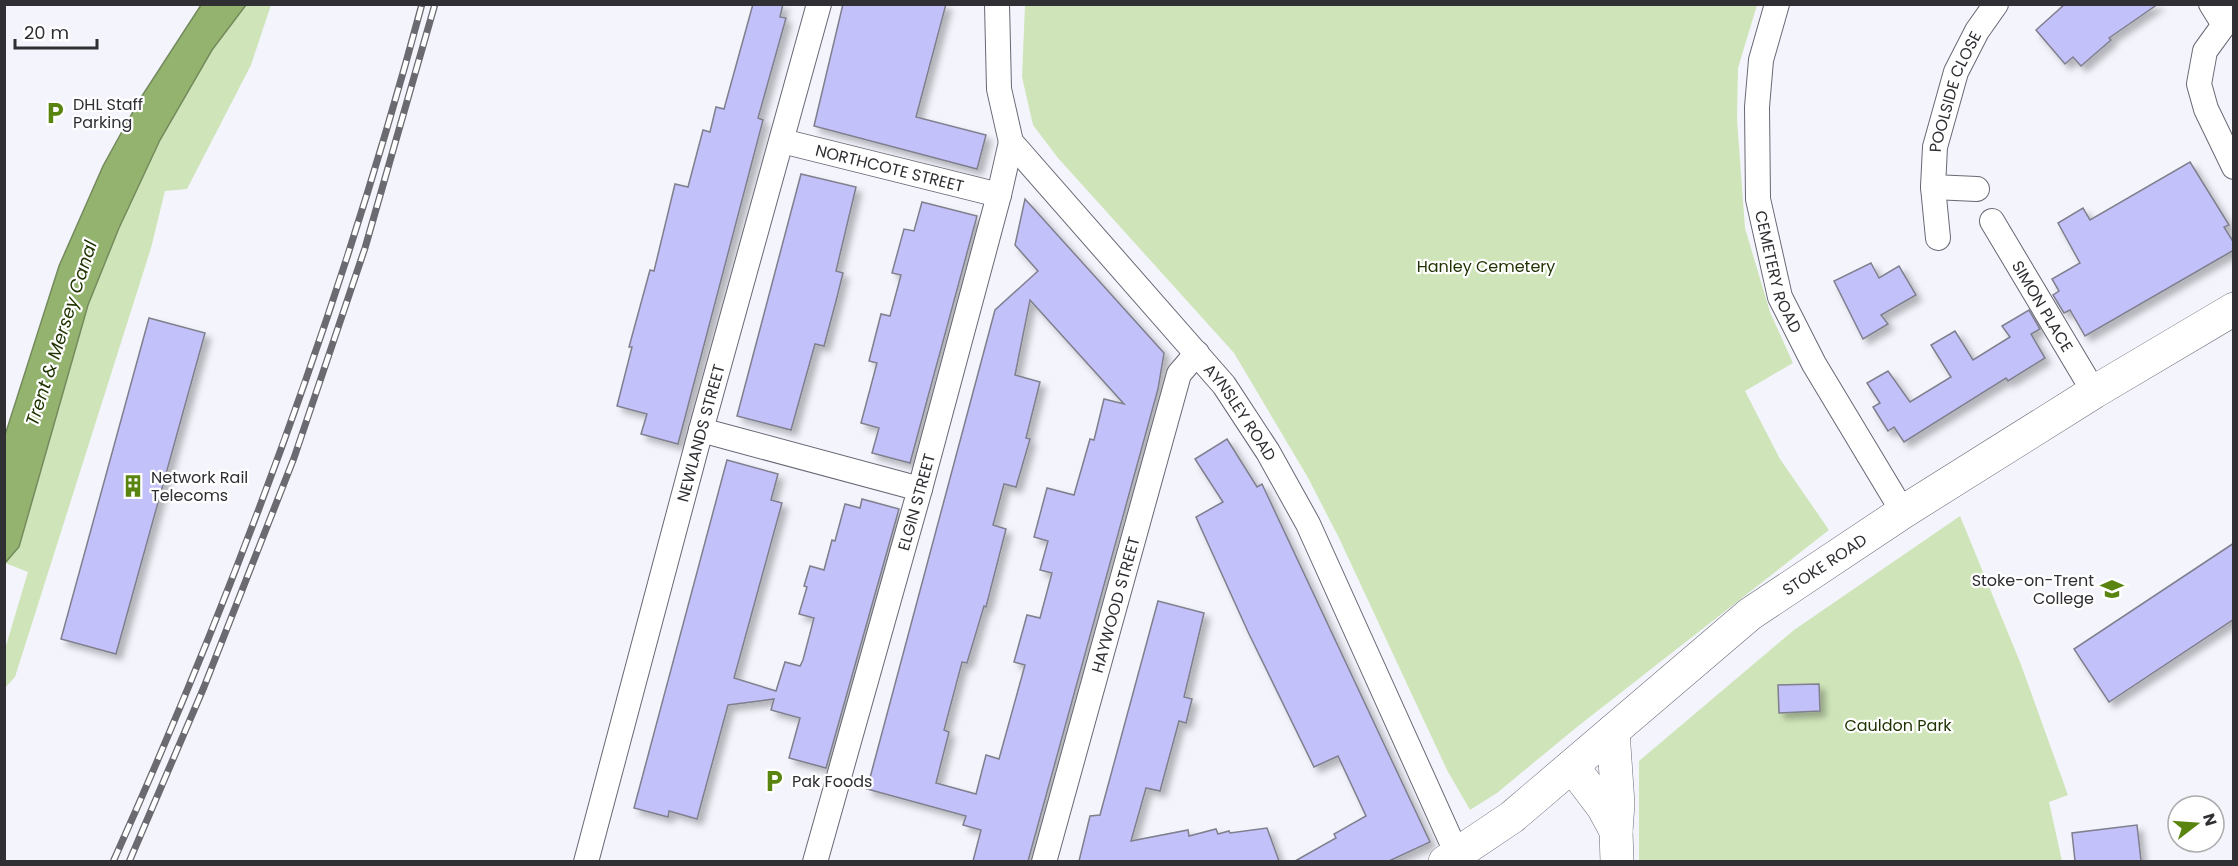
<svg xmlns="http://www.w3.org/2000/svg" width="2238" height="866" font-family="Poppins,sans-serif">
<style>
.green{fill:#cfe5b9}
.water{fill:#93b36f;stroke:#758b5d;stroke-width:1.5}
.building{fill:#c3c1fa;stroke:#7f7f8d;stroke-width:1.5;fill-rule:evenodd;filter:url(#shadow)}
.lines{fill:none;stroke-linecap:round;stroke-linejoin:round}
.street-casing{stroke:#686875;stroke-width:26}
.secondary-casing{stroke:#686875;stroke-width:34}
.primary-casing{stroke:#686875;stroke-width:34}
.street{stroke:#fff;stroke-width:24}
.secondary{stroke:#fff;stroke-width:33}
.primary{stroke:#fff;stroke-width:33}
.rail-casing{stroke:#6a6a70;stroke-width:7}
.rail{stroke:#fff;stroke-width:4.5;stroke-dasharray:14;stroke-linecap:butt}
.labels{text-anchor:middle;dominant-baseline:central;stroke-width:4.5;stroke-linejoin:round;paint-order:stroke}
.street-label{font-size:16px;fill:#2f2f34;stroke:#fff}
.poi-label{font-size:16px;fill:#2f2f34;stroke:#fff;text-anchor:start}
.park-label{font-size:16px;fill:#1f3200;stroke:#fff}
.water-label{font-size:18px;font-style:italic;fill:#213502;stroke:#fff}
</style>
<defs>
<filter id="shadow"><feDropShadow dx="5.5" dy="5.5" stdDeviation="3" flood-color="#0004"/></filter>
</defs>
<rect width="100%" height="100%" fill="#f4f4fd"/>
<g class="green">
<polygon points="246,5 271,5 251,65 187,189 165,191 151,248 15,677 5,688 5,649 28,572 5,563 19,547 88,305 119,228 160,140 212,50"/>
<polygon points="1025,5 1757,5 1738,68 1737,119 1745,228 1770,312 1793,363 1745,391 1780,459 1829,530 1577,727 1497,793 1470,810 1447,770 1339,538 1307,476 1234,353 1058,158 1033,125 1022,77"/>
<polygon points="1960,516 2020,662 2068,795 2049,802 2062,861 1639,861 1639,761 1794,630"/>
</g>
<polygon class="water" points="201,5 246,5 212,50 160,140 119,228 88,305 19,547 5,563 5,435 59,266 103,166 140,99"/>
<g class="building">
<polygon points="753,4 783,4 780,17 786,18 758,118 763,120 678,444 641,434 647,414 617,406 632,347 629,347 650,270 654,271 675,184 688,187 703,130 710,132 716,107 724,109"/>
<polygon points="843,4 946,4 916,117 986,135 977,169 814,126"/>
<polygon points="2065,4 2158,4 2109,38 2111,40 2081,66 2073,57 2065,64 2036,30"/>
<polygon points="2190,162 2229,225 2224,227 2234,243 2234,250 2085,336 2070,310 2064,313 2053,295 2059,291 2052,279 2080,263 2058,223 2083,208 2090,220"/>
<polygon points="801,174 856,187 836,271 843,273 836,301 824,346 815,344 791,430 737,416"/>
<path d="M1025,199L1164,353L1158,389L1028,861H973L981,830L963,825L966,816L867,789L995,310L1038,271L1015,245ZM1030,300L1124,404L1104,399L1094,440L1090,439L1074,495L1047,488L1034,537L1048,541L1040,570L1052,573L1040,618L1027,615L1014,662L1025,665L999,759L986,755L976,794L936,783L949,732L944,730L962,662L967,663L984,606L986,607L1006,529L993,525L1004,484L1016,487L1030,439L1026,438L1040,382L1015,375Z"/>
<polygon points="922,202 977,216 910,463 872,453 879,428 861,423 877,363 869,361 881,314 890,316 901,275 892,273 904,229 914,231"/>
<polygon points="1871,263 1879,278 1899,266 1916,295 1881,315 1888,324 1863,339 1834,281"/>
<polygon points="2029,310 2040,329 2031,334 2045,358 2008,381 2006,378 1904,442 1894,427 1888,431 1873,407 1880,403 1867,383 1888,371 1910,402 1951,377 1931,345 1955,331 1973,360 2010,337 2002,326"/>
<polygon points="149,318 205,333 116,654 61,639"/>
<polygon points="1227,439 1257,487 1262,484 1430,842 1389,861 1295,861 1336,838 1334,834 1366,816 1338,756 1314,767 1249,634 1196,517 1223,502 1195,459"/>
<polygon points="727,460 778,474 771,500 782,503 734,678 776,691 785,662 800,666 803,660 814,618 799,614 807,587 804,586 810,566 824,570 832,540 835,541 845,504 860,508 862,499 899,509 826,768 789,758 800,718 771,710 774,699 728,705 697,819 669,811 668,817 634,808"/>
<polygon points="2234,543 2234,619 2109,702 2074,649"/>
<polygon points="1158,601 1204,613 1184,697 1192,699 1186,723 1179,721 1160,791 1146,788 1131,841 1188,830 1189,836 1216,829 1218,834 1229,831 1230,833 1267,828 1279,861 1079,861 1090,816 1100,815"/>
<polygon points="1819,684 1820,711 1779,713 1778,685"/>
<polygon points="2137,825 2141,861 2075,861 2072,833"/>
</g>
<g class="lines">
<g class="street-casing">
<g id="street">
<path id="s1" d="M997,4L999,89L1011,142L1224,385L1268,452L1308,524L1457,854"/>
<path id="s2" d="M1777,4L1761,60L1757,107L1758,199L1780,297L1814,364L1903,512"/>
<polyline points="2211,4 2224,25"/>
<polyline points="2234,11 2205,51 2199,84 2206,109 2234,167"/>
<path id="s3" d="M782,141L999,195"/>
<polyline points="1933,187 1977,189"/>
<path id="s4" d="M1992,221L2094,392"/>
<path id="s5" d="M1938,238L1933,187L1935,147L1956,72L1977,31L1996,4"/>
<polyline points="701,430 920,489"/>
<path id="s6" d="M586,862L701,430L819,4"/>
<path id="s7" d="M815,862L920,489L999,195L1011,142"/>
<path id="s8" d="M1044,862L1179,374L1197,353"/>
</g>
</g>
<g class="secondary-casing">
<g id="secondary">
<polyline points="1613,731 1618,804 1616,831 1617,862"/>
<polyline points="1572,766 1603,807 1616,831"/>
</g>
</g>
<g class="primary-casing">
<g id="primary">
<path id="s9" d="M1445,862L1512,817L1750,614L1903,512L2094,392L2234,309"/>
</g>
</g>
<use href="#street" class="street"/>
<use href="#secondary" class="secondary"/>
<use href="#primary" class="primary"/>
<g class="rail-casing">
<g id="rail">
<path d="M113,862C236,588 344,295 422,4"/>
<polyline points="129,862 204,687 294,458 365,248 435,4"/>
</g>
</g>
<use href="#rail" class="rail"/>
</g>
<defs>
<g id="parking-bare" transform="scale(1.8)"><path d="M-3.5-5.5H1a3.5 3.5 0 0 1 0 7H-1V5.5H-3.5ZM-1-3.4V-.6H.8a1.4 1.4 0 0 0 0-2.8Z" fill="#59840f" stroke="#fff" stroke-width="2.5" paint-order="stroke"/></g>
<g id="building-bare" transform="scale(1.8)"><path d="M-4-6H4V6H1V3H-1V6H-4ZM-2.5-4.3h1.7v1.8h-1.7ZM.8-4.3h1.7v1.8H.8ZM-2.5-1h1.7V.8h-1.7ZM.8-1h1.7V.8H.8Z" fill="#59840f" stroke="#fff" stroke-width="2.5" paint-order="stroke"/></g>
<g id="university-bare" transform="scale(1.8)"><path d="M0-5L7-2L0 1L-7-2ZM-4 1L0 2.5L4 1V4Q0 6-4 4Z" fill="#59840f" stroke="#fff" stroke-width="2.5" paint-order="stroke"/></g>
</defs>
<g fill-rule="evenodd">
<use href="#parking-bare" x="55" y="113"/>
<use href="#building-bare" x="133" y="486"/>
<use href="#university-bare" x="2112" y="589"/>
<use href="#parking-bare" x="774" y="781"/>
</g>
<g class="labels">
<g class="street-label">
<text stroke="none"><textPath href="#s5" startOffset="150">POOLSIDE CLOSE</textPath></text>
<text stroke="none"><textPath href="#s3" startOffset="111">NORTHCOTE STREET</textPath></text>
<text stroke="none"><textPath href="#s2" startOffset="273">CEMETERY ROAD</textPath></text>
<text stroke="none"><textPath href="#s4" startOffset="99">SIMON PLACE</textPath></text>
<text stroke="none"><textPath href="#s1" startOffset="494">AYNSLEY ROAD</textPath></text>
<text stroke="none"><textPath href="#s6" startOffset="444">NEWLANDS STREET</textPath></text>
<text stroke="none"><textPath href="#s7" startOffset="374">ELGIN STREET</textPath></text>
<text stroke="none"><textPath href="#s9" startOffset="483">STOKE ROAD</textPath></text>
<text stroke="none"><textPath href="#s8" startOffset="267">HAYWOOD STREET</textPath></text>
</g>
<g class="poi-label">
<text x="73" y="104">DHL Staff<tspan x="73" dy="18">Parking</tspan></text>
<text x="151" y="477">Network Rail<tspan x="151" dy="18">Telecoms</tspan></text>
<text x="2094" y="580" text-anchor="end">Stoke-on-Trent<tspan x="2094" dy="18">College</tspan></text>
<text x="792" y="781">Pak Foods</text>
</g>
<g class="park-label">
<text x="1486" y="266">Hanley Cemetery</text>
<text x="1898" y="725">Cauldon Park</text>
</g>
<g class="water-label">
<text transform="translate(61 333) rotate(-72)">Trent &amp; Mersey Canal</text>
</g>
</g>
<rect width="2238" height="866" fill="none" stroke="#2f2f34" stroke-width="12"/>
<g transform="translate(2196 824) rotate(73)"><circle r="28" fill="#ffffff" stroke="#acacae" stroke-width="1.5"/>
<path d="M0-4.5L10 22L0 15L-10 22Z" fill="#59840f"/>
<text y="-9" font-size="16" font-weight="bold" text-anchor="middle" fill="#2f2f34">N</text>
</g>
<path d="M15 39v9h82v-9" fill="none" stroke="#2f2f34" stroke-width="3"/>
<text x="24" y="39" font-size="18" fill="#2f2f34" stroke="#ffffff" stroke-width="4.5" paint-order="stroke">20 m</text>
</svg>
